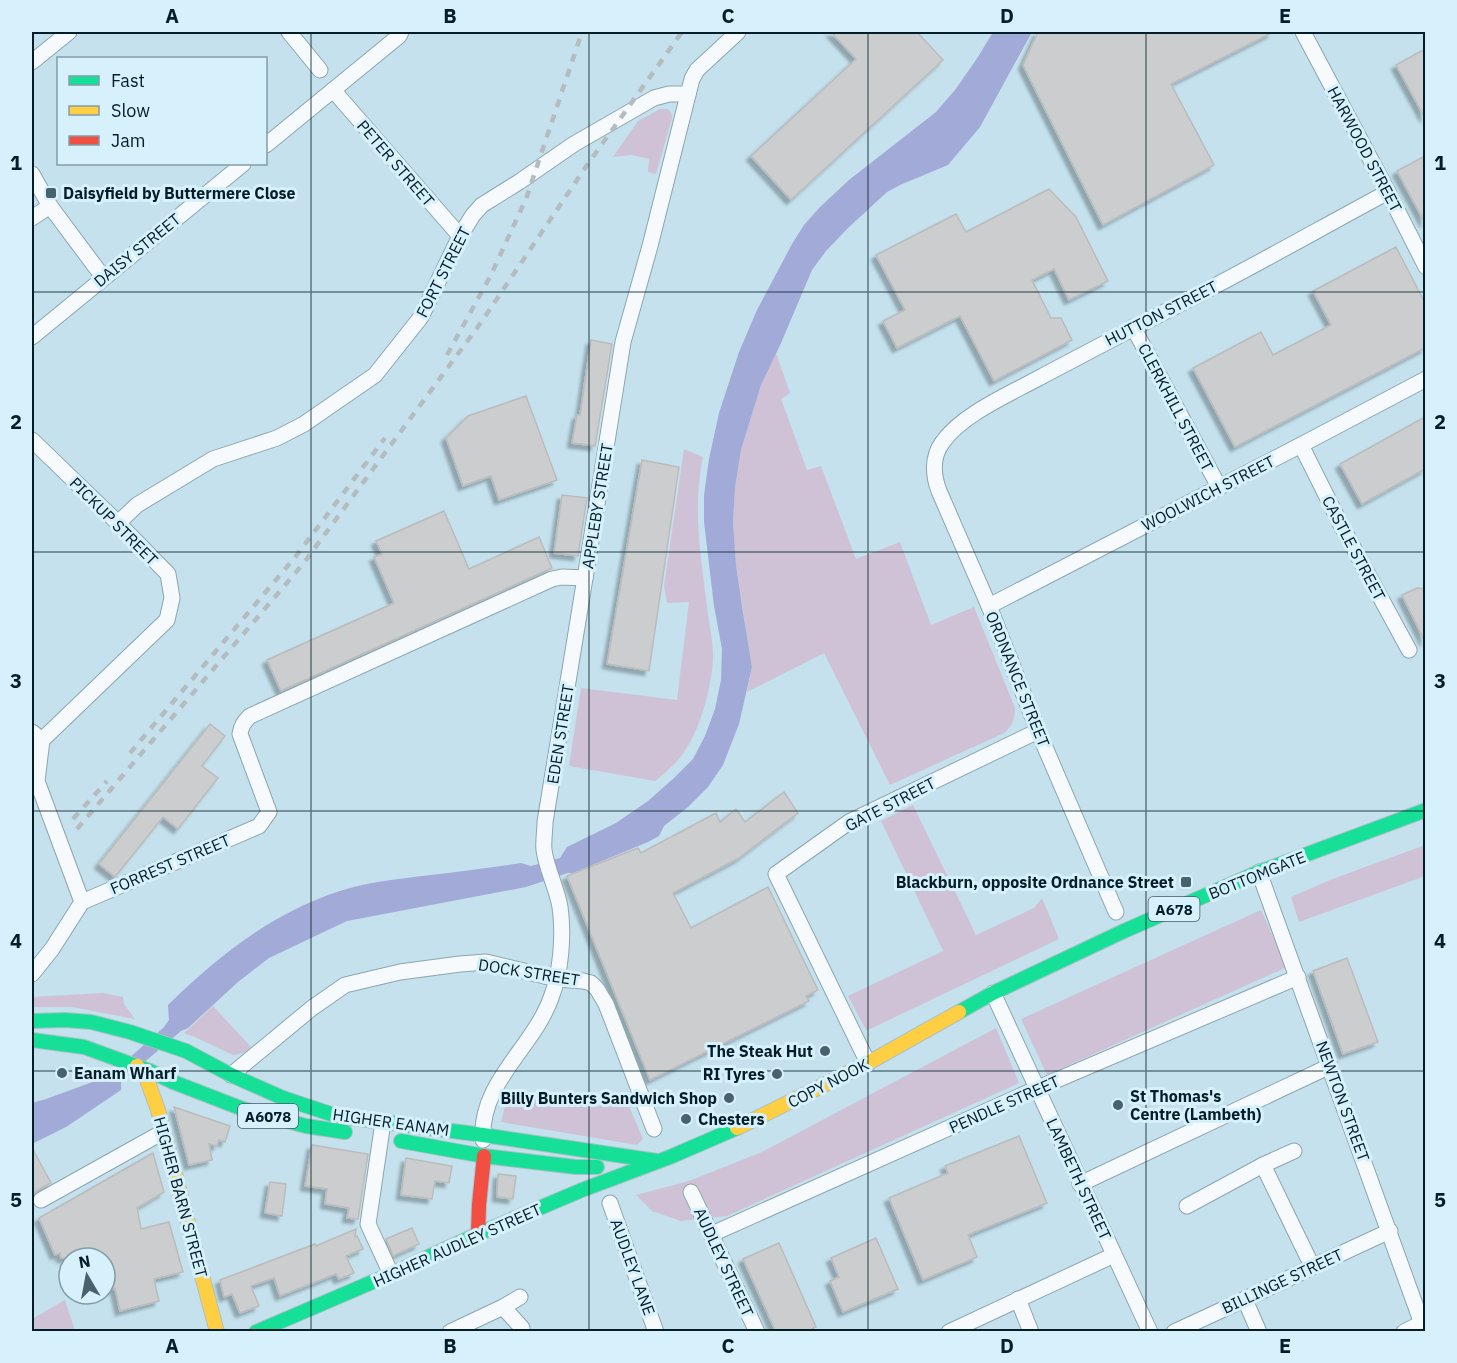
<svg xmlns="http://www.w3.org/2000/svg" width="1457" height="1363" font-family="'IBM Plex Sans',sans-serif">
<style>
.green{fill:#cfc2d6}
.water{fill:#a2aad7}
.building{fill:#cccdce;stroke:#babcbc;stroke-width:1.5;filter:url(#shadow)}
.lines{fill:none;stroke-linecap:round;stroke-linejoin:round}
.street-casing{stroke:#8ca6af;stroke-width:17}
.fast-casing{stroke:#aebfc5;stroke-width:16}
.slow-casing{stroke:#aebfc5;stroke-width:16}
.jam-casing{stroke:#aebfc5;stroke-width:16}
.street{stroke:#f6fafc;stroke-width:15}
.fast{stroke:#16e098;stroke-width:14}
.slow{stroke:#ffcf43;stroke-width:14}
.jam{stroke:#f24e42;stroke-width:14}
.rail{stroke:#b4bcbf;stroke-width:4.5;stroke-dasharray:8 8;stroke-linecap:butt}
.grid{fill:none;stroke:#031e28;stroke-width:1.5;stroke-opacity:0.55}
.poi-dot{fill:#47626d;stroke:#d7f1fc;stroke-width:2}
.labels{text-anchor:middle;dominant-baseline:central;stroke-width:6;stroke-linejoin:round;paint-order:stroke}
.shield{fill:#d7f1fc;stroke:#435d68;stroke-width:1.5}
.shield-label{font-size:15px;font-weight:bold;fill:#031e28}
.street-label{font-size:16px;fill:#031e28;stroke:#d7f1fc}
.poi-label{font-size:16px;font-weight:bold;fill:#031e28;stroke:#d7f1fc;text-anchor:start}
.neatline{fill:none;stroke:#031e28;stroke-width:2}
.grid-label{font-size:20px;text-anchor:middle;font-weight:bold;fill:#031e28}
</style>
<defs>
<filter id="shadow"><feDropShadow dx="-4.5" dy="4.5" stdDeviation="1.5" flood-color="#0004"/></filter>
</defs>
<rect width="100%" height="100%" fill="#c4e1ed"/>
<g class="green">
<polygon points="660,109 668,109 671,113 672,118 656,174 648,172 649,159 632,155 613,157 638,121"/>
<path d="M776,353L790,393L781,399L807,470L821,466L856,559L900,542L931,625L974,607L1015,708C1015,720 1013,725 1004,733L890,785L824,653L747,692L752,667L736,565L733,522L735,488L741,450L761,385Z"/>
<path d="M684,449L703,457C692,508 701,556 707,607C709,623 713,640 713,657C712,686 701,728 684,752C676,764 666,772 655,781L569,766L581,688L677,700L689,602L667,603L664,586Z"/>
<polygon points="913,805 976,935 1034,908 1042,898 1059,939 870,1029 866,1030 848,996 943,951 881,821"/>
<polygon points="1425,845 1425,876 1299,922 1291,897 1330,880"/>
<polygon points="1261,910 1287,967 1047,1075 1021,1019"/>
<polygon points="103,993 123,997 124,1004 135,1019 72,1007 32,1007 32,997"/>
<path d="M213,1006L251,1047C246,1052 241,1055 233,1055L197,1038L184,1033Z"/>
<polygon points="996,1028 1019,1083 727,1216 681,1221 652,1211 636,1195 689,1181 762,1152"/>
<polygon points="508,1094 562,1103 596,1107 625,1097 643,1139 637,1145 501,1122"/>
<polygon points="65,1300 75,1331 32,1331 32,1319"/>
</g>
<path class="water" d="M993,32H1032L980,127L948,165L900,185L887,192L848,228L826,251L812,270L781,343L761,385L741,450L735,488L733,522L736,565L742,606L752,667L739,724L723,765L708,787L688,807L664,826L659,836L648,842L573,873H568L526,887L347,921L269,958L238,982L188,1028L181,1031L121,1082V1090L66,1127L32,1144V1103L46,1099L109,1076L164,1027L169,1020L168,1005C221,953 281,906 354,887C376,881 400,879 422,876C455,872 488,868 521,863L531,866L560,858L567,847L616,823L648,801L674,778L693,759L705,736L715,709L721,680L722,649L714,606L704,522V495L709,459L719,413L739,352L757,310L792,244L804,225L820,207L849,180L936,112L955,90L978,57Z"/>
<g class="building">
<polygon points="831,32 917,32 943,60 791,200 751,156 856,59"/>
<polygon points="1038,32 1273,32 1171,84 1214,165 1103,225 1023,65"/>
<polygon points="1425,49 1425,118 1396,65"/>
<polygon points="1425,156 1425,223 1397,171"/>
<polygon points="1049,189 1076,217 1108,281 1069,300 1054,269 1032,280 1051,318 1061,318 1072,340 994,381 960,316 897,348 883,321 905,310 876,255 956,214 966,232"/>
<polygon points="1396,247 1425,303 1425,348 1235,447 1193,368 1261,332 1273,355 1331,325 1313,291"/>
<polygon points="591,340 612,344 595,446 572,443 577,415 580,415"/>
<polygon points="526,396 557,480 499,500 491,476 463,486 446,438 468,416"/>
<polygon points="1425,417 1425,469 1362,504 1340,464"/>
<polygon points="642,460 679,467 649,671 607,664"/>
<polygon points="562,495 587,498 578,556 554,553"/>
<polygon points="444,511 469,569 539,537 552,568 281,691 267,660 394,603 374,557 382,554 376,541"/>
<polygon points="1417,588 1425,589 1425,642 1402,595"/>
<polygon points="210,724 225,736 202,766 218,778 178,829 163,817 115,877 99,864"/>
<polygon points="784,792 798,813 739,858 673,893 691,928 768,887 818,990 806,996 809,1001 650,1080 567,876 638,848 641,853 716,813 720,822 736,809 745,822"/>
<polygon points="1347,958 1378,1042 1343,1054 1313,971"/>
<polygon points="174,1107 230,1126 225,1142 219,1140 217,1146 209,1144 212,1160 189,1165"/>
<polygon points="1019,1136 1047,1203 968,1235 977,1257 923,1280 889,1198 948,1173 945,1166"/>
<polygon points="312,1145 368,1154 358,1219 347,1218 349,1208 325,1204 327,1189 305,1186"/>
<polygon points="32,1148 51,1183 36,1191 32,1198"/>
<polygon points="153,1153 164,1192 137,1208 141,1229 169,1222 183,1272 154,1279 159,1301 120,1311 115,1288 105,1291 105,1258 61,1258 60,1253 55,1255 39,1218"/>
<polygon points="406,1158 452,1166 449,1183 435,1181 432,1199 401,1195"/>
<polygon points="498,1174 516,1176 513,1199 497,1197"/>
<polygon points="270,1182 286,1184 282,1216 265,1213"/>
<polygon points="412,1228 419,1244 393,1256 386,1239"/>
<polygon points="356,1229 355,1237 357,1236 363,1249 346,1256 354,1273 339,1279 336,1274 280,1296 274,1278 251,1286 259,1306 240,1313 232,1294 224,1297 220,1280 315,1244 316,1246"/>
<polygon points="876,1238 898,1289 843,1312 830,1281 839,1277 831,1258"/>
<polygon points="779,1243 816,1327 806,1332 776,1332 743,1259"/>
</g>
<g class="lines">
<g class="street-casing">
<g id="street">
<polyline points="289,32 320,70"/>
<polyline points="1303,32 1388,192 1426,267"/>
<polyline points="32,62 69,32"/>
<polyline points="333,90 460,236"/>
<polyline points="266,145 399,36 401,32"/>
<polyline points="32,174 50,206 103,277"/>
<polyline points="32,218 50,206"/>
<polyline points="1133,327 1219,487"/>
<polyline points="32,337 243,164"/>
<polyline points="32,440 118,523 168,574 172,598 167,620 42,740"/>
<polyline points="1301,445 1340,523 1409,650"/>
<polyline points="118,523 137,505 213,459 277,438 304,424 375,375 421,317 460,236 473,215 482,205 519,182 574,144 654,98 669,94 688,94"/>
<polyline points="989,606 1301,445 1426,379"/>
<polyline points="32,732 42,740 37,781 82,902"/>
<polyline points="1259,872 1425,1332"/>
<path d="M82,902L259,826L269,812L240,734C241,726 244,722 250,716L552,579L562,577L585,578L623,342L650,246L692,79L697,70L738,32"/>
<path d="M1116,912L1038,731L989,606L939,491C933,475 932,457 942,443C960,416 1007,395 1035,380C1086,353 1137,326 1188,300C1256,265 1321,228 1388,192"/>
<polyline points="32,974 52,949 82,902"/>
<path d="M993,993C1045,1106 1097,1219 1150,1332"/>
<polyline points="868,1063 776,874 849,822 1038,731"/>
<polyline points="231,1075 312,1008 345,985 400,972 460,964 486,962 557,979 583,981 591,983 597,989 606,1004 654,1129"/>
<polyline points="383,1122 368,1224 391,1274"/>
<path d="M483,1140C479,1083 533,1048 551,998C561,972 564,935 560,907C557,889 546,867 544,850C543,841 545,831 545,822L585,578"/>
<polyline points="1263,1165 1312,1266"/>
<polyline points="1080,1184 1330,1066"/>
<polyline points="691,1192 757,1332"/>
<polyline points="41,1200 163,1132"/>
<polyline points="610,1203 656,1332"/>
<polyline points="1187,1206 1263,1165 1294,1151"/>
<polyline points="712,1234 1038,1088 1298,977"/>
<polyline points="1018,1299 1031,1332"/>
<polyline points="1245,1300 1259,1332"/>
<polyline points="503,1307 522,1328"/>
<polyline points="450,1332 503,1307 520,1297"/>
<polyline points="949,1332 1114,1255"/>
<path d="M1174,1332C1247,1299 1317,1264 1390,1231"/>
<polyline points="1404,1332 1422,1323"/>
</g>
</g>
<g class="fast-casing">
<g id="fast">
<polyline points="959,1012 993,993 1124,931 1259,872 1426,810"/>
<polyline points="32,1021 65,1020 91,1022 130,1032 186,1051 231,1075 283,1098 337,1116 483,1135 657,1161"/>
<polyline points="32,1040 84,1047 150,1071 173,1082 243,1109 306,1126 345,1132"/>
<polyline points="401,1141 484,1156 576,1167 597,1167"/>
<polyline points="256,1332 391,1274 478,1234 582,1190 670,1157 737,1128"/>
</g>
</g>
<g class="slow-casing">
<g id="slow">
<polyline points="137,1066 146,1077 158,1110 217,1332"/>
<polyline points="737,1128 868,1063 959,1012"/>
</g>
</g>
<g class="jam-casing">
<polyline id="jam" points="478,1234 479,1205 484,1156"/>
</g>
<use href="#street" class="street"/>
<use href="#fast" class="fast"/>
<use href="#slow" class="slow"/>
<use href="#jam" class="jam"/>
<g class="rail">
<polyline points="447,355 490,277 526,199 582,32"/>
<polyline points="130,753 296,556 385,438"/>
<polyline points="73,819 107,781"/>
<polyline points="77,829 303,564 480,324 585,168 682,32"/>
</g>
</g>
<path class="grid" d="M311,32V1332M589,32V1332M868,32V1332M1146,32V1332M32,292H1426M32,552H1426M32,811H1426M32,1071H1426"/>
<g class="poi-dot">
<rect x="45" y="187" width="12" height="12" rx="3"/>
<rect x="1180" y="876" width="12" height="12" rx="3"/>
<circle cx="825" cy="1051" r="6"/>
<circle cx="62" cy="1073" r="6"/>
<circle cx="777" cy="1074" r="6"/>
<circle cx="729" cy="1098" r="6"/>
<circle cx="1118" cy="1105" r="6"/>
<circle cx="686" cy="1119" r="6"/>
</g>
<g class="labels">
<g class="shield">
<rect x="1148.5" y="897" width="51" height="24" rx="4.5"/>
<rect x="238" y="1104" width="60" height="24" rx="4.5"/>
</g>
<g class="shield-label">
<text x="1174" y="909">A678</text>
<text x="268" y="1116">A6078</text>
</g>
<g class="street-label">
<text transform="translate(1365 149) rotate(62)">HARWOOD STREET</text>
<text transform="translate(396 163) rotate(49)">PETER STREET</text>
<text transform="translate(137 250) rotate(-39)">DAISY STREET</text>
<text transform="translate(443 272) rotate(-63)">FORT STREET</text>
<text transform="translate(1161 313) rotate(-27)">HUTTON STREET</text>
<text transform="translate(1176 407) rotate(62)">CLERKHILL STREET</text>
<text transform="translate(1208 493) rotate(-27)">WOOLWICH STREET</text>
<text transform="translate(597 506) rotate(-81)">APPLEBY STREET</text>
<text transform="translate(114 521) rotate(45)">PICKUP STREET</text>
<text transform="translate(1354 548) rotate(62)">CASTLE STREET</text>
<text transform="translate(1018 679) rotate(68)">ORDNANCE STREET</text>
<text transform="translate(560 734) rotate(-81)">EDEN STREET</text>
<text transform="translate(890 804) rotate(-27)">GATE STREET</text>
<text transform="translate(170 864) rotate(-23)">FORREST STREET</text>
<text transform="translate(1257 875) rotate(-22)">BOTTOMGATE</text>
<text transform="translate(529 972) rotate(9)">DOCK STREET</text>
<text transform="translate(828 1083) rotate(-27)">COPY NOOK</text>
<text transform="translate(1343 1101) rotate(70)">NEWTON STREET</text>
<text transform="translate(1004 1104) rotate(-24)">PENDLE STREET</text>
<text transform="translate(391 1122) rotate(8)">HIGHER EANAM</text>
<text transform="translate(1079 1179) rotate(65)">LAMBETH STREET</text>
<text transform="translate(181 1197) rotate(75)">HIGHER BARN STREET</text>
<text transform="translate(457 1245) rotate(-24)">HIGHER AUDLEY STREET</text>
<text transform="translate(724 1262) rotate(65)">AUDLEY STREET</text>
<text transform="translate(633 1267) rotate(70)">AUDLEY LANE</text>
<text transform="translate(1282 1281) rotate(-25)">BILLINGE STREET</text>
</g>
<g class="poi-label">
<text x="63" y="193">Daisyfield by Buttermere Close</text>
<text x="1174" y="882" text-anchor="end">Blackburn, opposite Ordnance Street</text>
<text x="813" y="1051" text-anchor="end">The Steak Hut</text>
<text x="74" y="1073">Eanam Wharf</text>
<text x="765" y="1074" text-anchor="end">RI Tyres</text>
<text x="1130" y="1096">St Thomas's<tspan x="1130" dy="18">Centre (Lambeth)</tspan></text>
<text x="717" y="1098" text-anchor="end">Billy Bunters Sandwich Shop</text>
<text x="698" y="1119">Chesters</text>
</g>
</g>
<rect width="1457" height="1363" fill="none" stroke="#d7f1fc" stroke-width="66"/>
<rect x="57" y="57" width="210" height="108" fill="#d7f1fc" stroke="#829da7" stroke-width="1.5"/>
<rect x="69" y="76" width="30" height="9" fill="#16e098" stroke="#829da7" stroke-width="1.5"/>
<text x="111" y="87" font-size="18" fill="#031e28">Fast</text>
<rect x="69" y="106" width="30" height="9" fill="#ffcf43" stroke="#829da7" stroke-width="1.5"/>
<text x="111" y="117" font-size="18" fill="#031e28">Slow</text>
<rect x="69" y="136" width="30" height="9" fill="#f24e42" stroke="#829da7" stroke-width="1.5"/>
<text x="111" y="147" font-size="18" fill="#031e28">Jam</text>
<g transform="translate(87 1276) rotate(350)"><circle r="28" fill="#d7f1fc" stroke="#829da7" stroke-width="1.5"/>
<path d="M0-4.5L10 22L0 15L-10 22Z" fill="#47626d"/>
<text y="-9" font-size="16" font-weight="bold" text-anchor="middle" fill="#031e28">N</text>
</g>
<rect x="33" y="33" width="1391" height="1297" class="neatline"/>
<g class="grid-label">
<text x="172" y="23">A</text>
<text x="450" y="23">B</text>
<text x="728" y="23">C</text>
<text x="1007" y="23">D</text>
<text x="1285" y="23">E</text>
<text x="16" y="170">1</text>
<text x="1440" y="170">1</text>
<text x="16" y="429">2</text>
<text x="1440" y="429">2</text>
<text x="16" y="688">3</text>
<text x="1440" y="688">3</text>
<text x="16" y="948">4</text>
<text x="1440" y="948">4</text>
<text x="16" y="1207">5</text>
<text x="1440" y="1207">5</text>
<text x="172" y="1353">A</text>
<text x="450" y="1353">B</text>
<text x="728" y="1353">C</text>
<text x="1007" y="1353">D</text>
<text x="1285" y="1353">E</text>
</g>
</svg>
